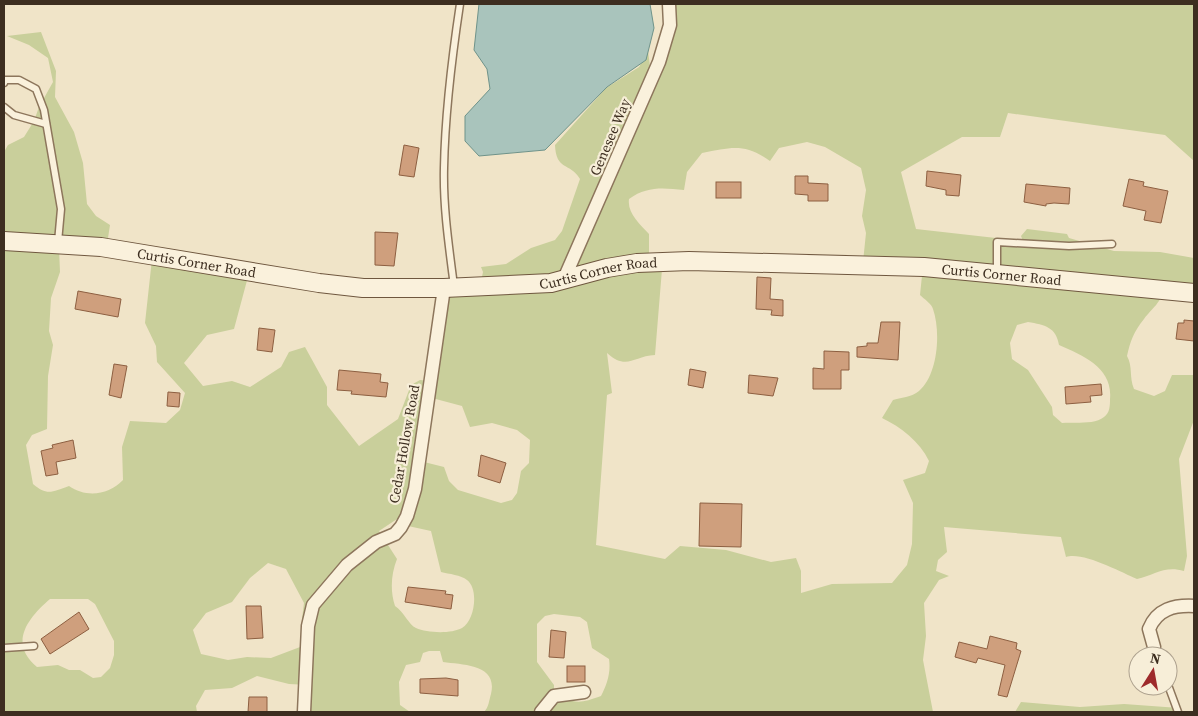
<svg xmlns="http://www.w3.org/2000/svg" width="1198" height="716" font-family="'Source Serif 4',serif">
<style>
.green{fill:#c9cf9b;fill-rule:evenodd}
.water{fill:#a9c4bc;stroke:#6f938a}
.building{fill:#cf9f7d;stroke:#8d5f41}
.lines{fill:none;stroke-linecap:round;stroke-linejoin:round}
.lane-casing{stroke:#8d765c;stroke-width:9}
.street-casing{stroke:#8d765c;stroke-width:15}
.secondary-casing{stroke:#6f573f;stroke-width:20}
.lane{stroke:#faf1dc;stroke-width:6}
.street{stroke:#faf1dc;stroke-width:12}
.secondary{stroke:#faf1dc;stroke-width:18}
.labels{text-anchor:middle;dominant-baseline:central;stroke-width:4.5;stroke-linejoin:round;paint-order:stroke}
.street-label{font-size:14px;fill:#3d2e20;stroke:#f7eed8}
</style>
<rect width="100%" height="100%" fill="#f0e4c8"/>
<g class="green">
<path d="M670,4H1194V161L1165,135L1008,113L1000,137H962L901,172L916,229L1023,241L1021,236L1027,229L1067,234L1069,238L1114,251L1160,252L1194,258V291L1164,290C1159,305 1153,307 1144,319C1134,331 1130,342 1127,356C1133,367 1129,377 1134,389L1154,396L1165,391L1172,375H1194V420L1179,459L1187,556L1184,571C1165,565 1154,575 1137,579C1121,572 1082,551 1066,557L1061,537L944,527L947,552L938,560L936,571L949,576L939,580L924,603L926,636L923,660L933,712H484C489,707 489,700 491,694C498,664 464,665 443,662L440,651H429L423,653L420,662L406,665L399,682L400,705L410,712H310L309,685L289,684L257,676L232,688L205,690L196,706L197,712H4V152L8,145L24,137L34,121L39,107L53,82L48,58L29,45L7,36L41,32L56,71L55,97L74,132L83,163L87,204L96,216L110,225L106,251L59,248L60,272L51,298L49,331L53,345L48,376L47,429L32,435L26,445L33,484C47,496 52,492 69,486C86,498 109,495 123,480L122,447L130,421L166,423L180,410L185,393L157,362L156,346L145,323L152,259L249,273L234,329L207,335L184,363L203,386L232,381L250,387L281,367L289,352L305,347L327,387V405L359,446L398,419L411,385L420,380L432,381L448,294L479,291L483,272L481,267L506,264L531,248L555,240L562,231L580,179C570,162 556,171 555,145L606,88L639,67L648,51L651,74ZM807,142L825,147L861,168L866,190L862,216L866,233L863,262L923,266L920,295C924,299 932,304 933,309C941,332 938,375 919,391C912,397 900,398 893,400L882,418C901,427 920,442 929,461L925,473L903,480L913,503L912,544L907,565L892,583L832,584L801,593V571L796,558L771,562L726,550L680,546L665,559L596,545L607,395L612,393L607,353C627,371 633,356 655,355L662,269L649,260V234C640,224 627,213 629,199C647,186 663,188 684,190L687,172L702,153C732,147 745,143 770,161L779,148ZM1028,322C1045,325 1056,327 1059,345C1084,356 1113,368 1110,399C1110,405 1110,413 1104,417C1094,425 1074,422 1062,423L1053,415L1052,407L1028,370L1012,359L1010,343L1017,325ZM432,398L462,406L470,427L492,423L517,430L530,440L529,463L521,471L517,493L512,500L501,503L458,490L449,481L444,467L420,461ZM397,519L408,526L431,531L441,572C449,574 461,575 467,580C479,589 475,620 462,628C451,634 427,633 416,628C409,625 404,612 395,606C390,591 391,574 397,559L379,531ZM268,563L286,569L304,603L302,619L308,644L271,658L247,657L228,660L201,654L193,630L206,613L232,602L250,578ZM50,599H88L95,604L114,641V655L110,668L101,677L93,678L80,670H69L58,665L37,667C8,643 28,618 50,599ZM554,614L580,617L587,622L592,648L609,659C611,673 607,684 601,696C579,704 572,705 554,689V685L537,662V624L545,616Z"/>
<polygon points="1021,702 1080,707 1124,704 1179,708 1178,712 1015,712"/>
</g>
<polygon class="water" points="479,4 650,4 654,28 646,60 607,87 545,150 479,156 465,141 465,116 490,89 487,69 474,50"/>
<g class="building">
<polygon points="404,145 419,148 414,177 399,175"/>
<polygon points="927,171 961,175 959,196 946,195 946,190 926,186"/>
<polygon points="795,176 808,176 808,183 828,184 828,201 808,201 808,195 795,194"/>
<polygon points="1129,179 1144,182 1143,186 1168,191 1161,223 1144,220 1146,211 1123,206"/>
<rect x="716" y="182" width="25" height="16"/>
<polygon points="1026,184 1070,188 1069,204 1054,203 1046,204 1046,206 1024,202"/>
<polygon points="375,232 398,233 394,266 375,265"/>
<polygon points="757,277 771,278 770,299 783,300 783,316 771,315 772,310 756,309"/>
<polygon points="78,291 121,299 118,317 75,309"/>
<polygon points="1184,320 1194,321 1194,341 1176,339 1178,323 1184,323"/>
<polygon points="881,322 900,322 898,360 857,357 857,347 867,346 867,343 878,343"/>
<polygon points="259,328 275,330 272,352 257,350"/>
<polygon points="824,351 849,352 849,370 841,370 841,389 813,389 813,368 824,369"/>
<polygon points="114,364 127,366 121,398 109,395"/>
<polygon points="690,369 706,372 703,388 688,385"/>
<polygon points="339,370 381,374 380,382 388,383 386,397 351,394 352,391 337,390"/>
<polygon points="749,375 778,378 773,396 748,393"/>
<polygon points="1101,384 1102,395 1090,396 1091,402 1066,404 1065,387"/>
<polygon points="168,392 180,393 179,407 167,406"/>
<polygon points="73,440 76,458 56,462 58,474 46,476 41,451 53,448 52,445"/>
<polygon points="481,455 506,463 500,483 478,476"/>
<polygon points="700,503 742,504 741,547 699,546"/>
<polygon points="408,587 446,591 445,594 453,595 451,609 405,602"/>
<polygon points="246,606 261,606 263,638 247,639"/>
<polygon points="79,612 89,629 50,654 41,639"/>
<polygon points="551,630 566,632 564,658 549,657"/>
<polygon points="990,636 1017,643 1016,649 1021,651 1007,697 998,695 1005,665 978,658 976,663 955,657 959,642 987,649"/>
<rect x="567" y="666" width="18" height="16"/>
<polygon points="446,678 458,680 458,696 420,693 420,679"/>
<polygon points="249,697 267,697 267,712 248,712"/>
</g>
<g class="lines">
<g class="lane-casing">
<g id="lane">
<polyline points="4,83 5,80 19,80 36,89 44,110 61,209 58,242"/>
<polyline points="4,107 14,115 46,124"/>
<polyline points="997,273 997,242 1069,246 1112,244"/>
<path d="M454,286C449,247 443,207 444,168C445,114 452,57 460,4"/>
<polyline points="4,648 34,646"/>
<polyline points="1168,685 1178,712"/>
</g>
</g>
<g class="street-casing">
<g id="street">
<polyline points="564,279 659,62 670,25 669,4"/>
<path d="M1154,647L1149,629C1157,609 1174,605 1194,606"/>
<polyline points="304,712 308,626 313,605 347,565 376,542 395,534 401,527 407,516 415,489 444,288"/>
<polyline points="541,712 554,696 584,692"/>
</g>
</g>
<g class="secondary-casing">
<g id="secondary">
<path id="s1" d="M4,241L101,247L319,283L363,288H444L551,283L607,268L637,263L689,261L924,267L1194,293"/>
</g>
</g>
<use href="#lane" class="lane"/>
<use href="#street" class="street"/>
<use href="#secondary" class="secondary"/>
</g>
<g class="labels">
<g class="street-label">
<text transform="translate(610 137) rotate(-67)">Genesee Way</text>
<text stroke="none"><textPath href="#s1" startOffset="194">Curtis Corner Road</textPath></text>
<text stroke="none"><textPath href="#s1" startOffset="599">Curtis Corner Road</textPath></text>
<text stroke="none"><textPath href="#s1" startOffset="1004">Curtis Corner Road</textPath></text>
<text transform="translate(404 444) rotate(-80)">Cedar Hollow Road</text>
</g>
</g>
<rect width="1198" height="716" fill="none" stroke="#3d2e20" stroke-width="10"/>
<g transform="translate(1153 671) rotate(11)"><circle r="24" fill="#f7eed8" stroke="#ada18e"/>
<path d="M0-4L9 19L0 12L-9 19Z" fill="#9e2a2b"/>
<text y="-8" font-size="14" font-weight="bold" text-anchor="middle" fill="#3d2e20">N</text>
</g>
</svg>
